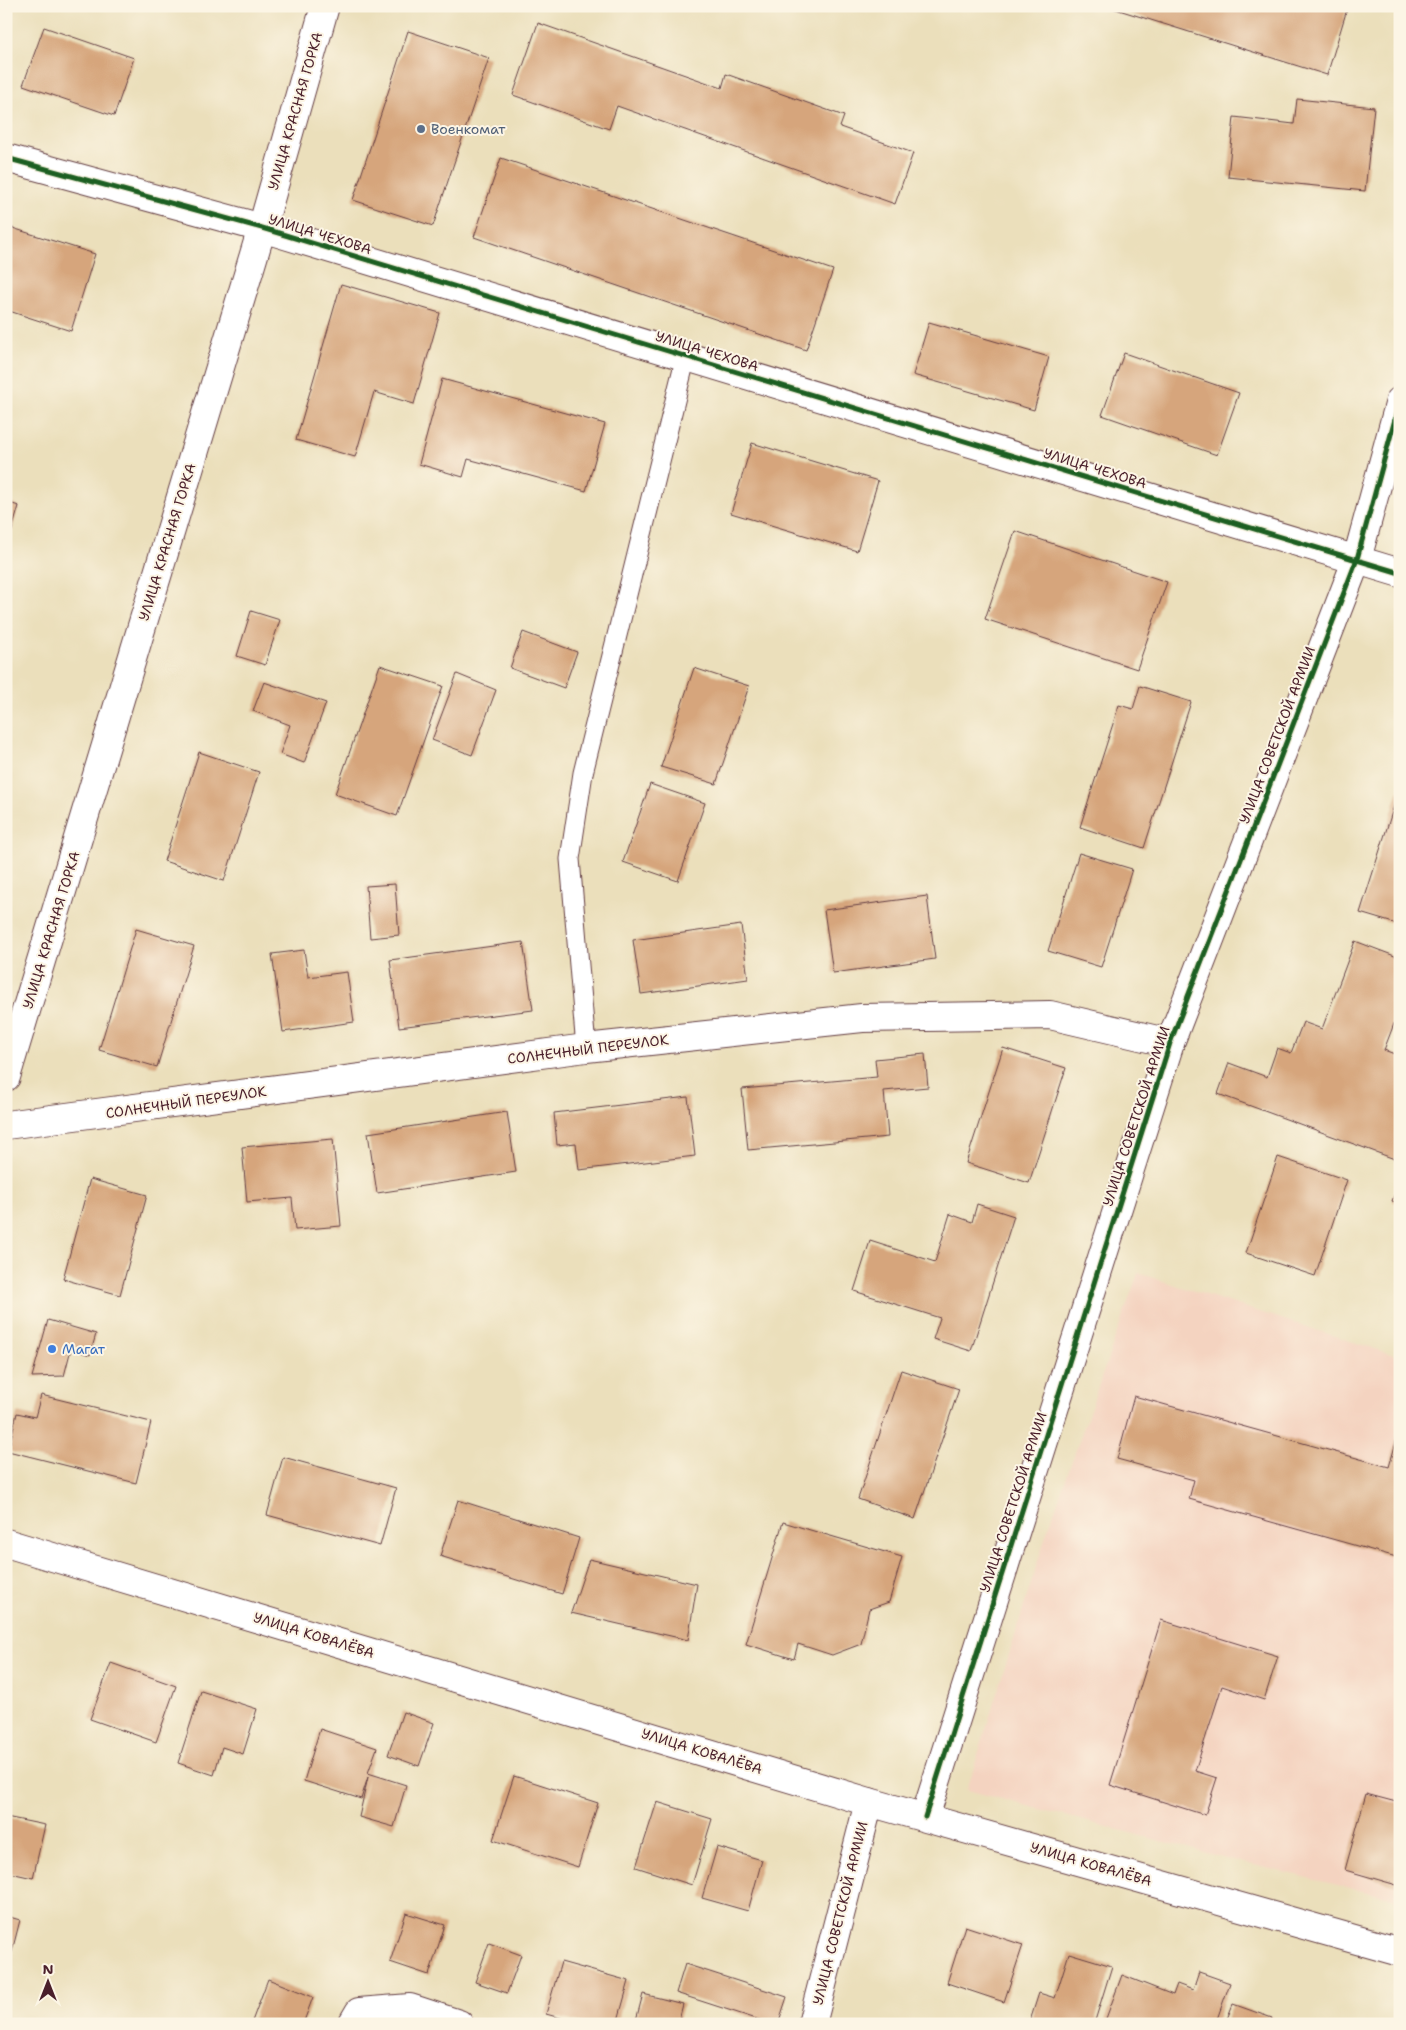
<svg xmlns="http://www.w3.org/2000/svg" width="1406" height="2030" font-family="'Shantell Sans',sans-serif">
<style>
.built{fill:#f4d3c0}
.building{fill:#d6a57b}
.lines{fill:none;stroke-linecap:round;stroke-linejoin:round}
.service-casing{stroke:#623c41;stroke-width:21}
.minor-casing{stroke:#623c41;stroke-width:30}
.tertiary-casing{stroke:#623c41;stroke-width:30}
.service{stroke:#fff;stroke-width:19}
.minor{stroke:#fff;stroke-width:28}
.tertiary{stroke:#fff;stroke-width:28}
.cycleway-casing{stroke:#fcf5e5;stroke-width:8}
.cycleway{stroke:#1b5e20;stroke-width:5}
.service-dot{fill:#5c6f8a;stroke:#fcf5e5;stroke-width:2}
.shop-dot{fill:#3f7fe0;stroke:#fcf5e5;stroke-width:2}
.labels{text-anchor:middle;dominant-baseline:central;stroke-width:4;stroke-linejoin:round;paint-order:stroke}
.street-label{font-size:14px;fill:#4a1f2b;stroke:#fcf5e5}
.service-label{font-size:14px;fill:#4e5e75;stroke:#fcf5e5;text-anchor:start}
.shop-label{font-size:14px;fill:#366cbe;stroke:#fcf5e5;text-anchor:start}
</style>
<rect width="100%" height="100%" fill="#fcf5e5"/>
<filter id="ink" filterUnits="userSpaceOnUse"><feTurbulence type="fractalNoise" baseFrequency=".02" numOctaves="2"/><feDisplacementMap in="SourceGraphic" scale="10" xChannelSelector="R" yChannelSelector="G"/><feConvolveMatrix kernelMatrix="1 2 1 2 8 2 1 2 1" color-interpolation-filters="sRGB"/></filter>
<filter id="wash" filterUnits="userSpaceOnUse"><feTurbulence type="fractalNoise" baseFrequency=".0096" numOctaves="4" result="noise"/><feDisplacementMap in="SourceGraphic" scale="20" xChannelSelector="R" yChannelSelector="G"/><feGaussianBlur stdDeviation="1.12" result="paint"/><feColorMatrix in="noise" values="0 0 0 0 0 0 0 0 0 0 0 0 0 0 0 0 0 1.4 0 .05"/><feComposite in="paint" operator="in"/></filter>
<g filter="url(#wash)">
<rect width="100%" height="100%" fill="#ebdfbb"/>
<polygon class="built" points="1138,1273 1400,1357 1400,1900 1237,1861 967,1790 1046,1535"/>
<g id="blocks">
<g class="building">
<polygon points="1106,6 1348,6 1327,75"/>
<polygon points="538,23 722,88 726,74 844,116 840,127 913,153 895,204 617,106 609,129 513,95"/>
<polygon points="44,27 134,58 114,116 23,85"/>
<polygon points="408,31 489,58 433,226 353,200"/>
<polygon points="1297,99 1374,107 1365,191 1228,177 1234,117 1294,124"/>
<polygon points="501,158 833,270 806,350 474,237"/>
<polygon points="6,226 95,254 71,331 6,310"/>
<polygon points="341,284 440,313 414,404 374,392 355,457 296,440"/>
<polygon points="929,322 1049,357 1034,410 913,375"/>
<polygon points="1124,353 1239,393 1217,455 1102,415"/>
<polygon points="442,379 605,424 586,491 468,459 463,477 419,464"/>
<polygon points="752,443 878,481 857,551 731,513"/>
<polygon points="6,502 19,506 7,547 6,547"/>
<polygon points="1015,531 1167,582 1137,669 985,619"/>
<polygon points="251,611 280,620 265,665 237,656"/>
<polygon points="523,632 577,652 564,688 510,668"/>
<polygon points="380,665 443,686 397,816 335,794"/>
<polygon points="694,668 749,686 716,784 661,767"/>
<polygon points="457,674 496,690 472,755 432,740"/>
<polygon points="264,682 326,703 304,763 280,754 290,725 253,711"/>
<polygon points="1140,686 1191,702 1144,848 1080,827 1119,705 1133,709"/>
<polygon points="199,752 259,772 224,881 164,861"/>
<polygon points="650,784 705,803 678,881 623,862"/>
<polygon points="1399,790 1400,790 1400,925 1360,913"/>
<polygon points="1079,853 1132,869 1101,967 1048,951"/>
<polygon points="395,884 399,935 370,938 366,886"/>
<polygon points="927,896 935,959 833,973 824,910"/>
<polygon points="741,925 748,979 641,994 633,940"/>
<polygon points="136,929 194,946 157,1067 99,1050"/>
<polygon points="1355,941 1400,958 1400,1008 1384,1050 1400,1056 1400,1161 1218,1094 1229,1063 1267,1077 1277,1048 1291,1053 1303,1022 1322,1029"/>
<polygon points="523,942 533,1010 399,1027 390,960"/>
<polygon points="304,950 308,977 347,972 354,1022 283,1032 272,954"/>
<polygon points="1003,1048 1066,1068 1029,1183 966,1163"/>
<polygon points="925,1054 928,1087 884,1091 888,1137 748,1150 742,1089 877,1077 875,1059"/>
<polygon points="688,1097 695,1156 579,1170 576,1143 557,1145 554,1113"/>
<polygon points="507,1112 516,1172 377,1193 368,1133"/>
<polygon points="333,1139 341,1226 295,1230 292,1198 247,1202 242,1147"/>
<polygon points="1278,1157 1347,1180 1315,1276 1246,1253"/>
<polygon points="90,1179 147,1195 120,1295 63,1279"/>
<polygon points="1400,1181 1400,1204 1392,1201"/>
<polygon points="977,1204 1014,1216 971,1351 933,1339 940,1318 854,1291 870,1241 935,1262 950,1214 972,1222"/>
<polygon points="48,1320 96,1334 90,1355 71,1349 64,1376 32,1377"/>
<polygon points="901,1370 959,1389 915,1519 858,1499"/>
<polygon points="41,1395 151,1422 136,1483 8,1451 17,1413 35,1417"/>
<polygon points="1134,1396 1389,1467 1400,1428 1400,1558 1189,1499 1194,1480 1117,1459"/>
<polygon points="283,1457 396,1488 380,1546 267,1515"/>
<polygon points="458,1500 579,1538 562,1594 440,1556"/>
<polygon points="783,1522 902,1557 889,1602 869,1609 861,1644 832,1655 798,1644 794,1659 746,1644"/>
<polygon points="589,1559 697,1584 688,1640 571,1613"/>
<polygon points="1161,1620 1278,1656 1264,1700 1222,1686 1195,1771 1217,1778 1205,1815 1110,1785"/>
<polygon points="111,1663 176,1686 156,1742 90,1719"/>
<polygon points="201,1691 257,1709 243,1754 222,1747 214,1775 178,1763"/>
<polygon points="403,1712 434,1723 419,1766 388,1755"/>
<polygon points="320,1729 377,1748 368,1773 406,1785 394,1827 359,1817 368,1777 361,1799 304,1781"/>
<polygon points="514,1776 598,1803 578,1867 493,1840"/>
<polygon points="1366,1794 1400,1803 1400,1886 1345,1870"/>
<polygon points="657,1802 712,1819 692,1885 636,1867"/>
<polygon points="6,1817 45,1825 33,1878 6,1872"/>
<polygon points="717,1847 762,1860 748,1911 702,1898"/>
<polygon points="406,1913 445,1925 429,1975 390,1962"/>
<polygon points="6,1916 20,1920 7,1971 6,1971"/>
<polygon points="965,1926 1023,1945 1004,2002 947,1983"/>
<polygon points="489,1943 521,1955 507,1993 475,1982"/>
<polygon points="1069,1953 1112,1966 1094,2024 1029,2024 1039,1993 1055,1998"/>
<polygon points="561,1962 629,1981 617,2024 582,2024 546,2014"/>
<polygon points="685,1964 787,1997 778,2024 772,2024 676,1993"/>
<polygon points="1199,1972 1230,1983 1216,2022 1221,2024 1104,2024 1122,1975 1173,1995 1177,1984 1193,1990"/>
<polygon points="268,1979 313,1997 303,2024 251,2024"/>
<polygon points="643,1994 683,2004 679,2020 693,2024 635,2024"/>
<polygon points="1233,2004 1272,2018 1270,2024 1225,2024"/>
</g>
</g>
</g>
<g filter="url(#ink)">
<use href="#blocks" fill-opacity="0" stroke="#623c41" stroke-width="1"/>
<g class="lines">
<g class="service-casing">
<polyline id="service" points="586,1048 570,859 583,773 686,356"/>
</g>
<g class="minor-casing">
<g id="minor">
<polyline points="6,158 262,228 1400,573"/>
<polyline points="6,1125 586,1048 862,1018 1050,1015 1170,1043"/>
<polyline points="6,1543 869,1802 1400,1952"/>
<polyline points="925,1817 1170,1043 1357,559 1400,401"/>
<polyline points="352,2024 359,2012 410,2008 459,2024"/>
<polyline points="812,2024 869,1802"/>
</g>
</g>
<g class="tertiary-casing">
<polyline id="tertiary" points="6,1077 262,228 325,6"/>
</g>
<use href="#service" class="service"/>
<use href="#minor" class="minor"/>
<use href="#tertiary" class="tertiary"/>
<g class="cycleway-casing">
<g id="cycleway">
<polyline points="6,158 262,228 1400,573"/>
<polyline points="925,1817 1170,1043 1357,559 1400,401"/>
</g>
</g>
<use href="#cycleway" class="cycleway"/>
</g>
</g>
<circle class="service-dot" cx="421" cy="129" r="5"/>
<circle class="shop-dot" cx="52" cy="1349" r="5"/>
<g class="labels">
<g class="street-label">
<text transform="translate(295 111) rotate(-74)">УЛИЦА КРАСНАЯ ГОРКА</text>
<text transform="translate(320 234) rotate(17)">УЛИЦА ЧЕХОВА</text>
<text transform="translate(707 351) rotate(17)">УЛИЦА ЧЕХОВА</text>
<text transform="translate(1095 468) rotate(17)">УЛИЦА ЧЕХОВА</text>
<text transform="translate(167 542) rotate(-73)">УЛИЦА КРАСНАЯ ГОРКА</text>
<text transform="translate(1277 735) rotate(-69)">УЛИЦА СОВЕТСКОЙ АРМИИ</text>
<text transform="translate(51 930) rotate(-73)">УЛИЦА КРАСНАЯ ГОРКА</text>
<text transform="translate(588 1049) rotate(-7)">СОЛНЕЧНЫЙ ПЕРЕУЛОК</text>
<text transform="translate(186 1102) rotate(-8)">СОЛНЕЧНЫЙ ПЕРЕУЛОК</text>
<text transform="translate(1136 1116) rotate(-72)">УЛИЦА СОВЕТСКОЙ АРМИИ</text>
<text transform="translate(1013 1502) rotate(-72)">УЛИЦА СОВЕТСКОЙ АРМИИ</text>
<text transform="translate(314 1635) rotate(17)">УЛИЦА КОВАЛЁВА</text>
<text transform="translate(702 1751) rotate(17)">УЛИЦА КОВАЛЁВА</text>
<text transform="translate(1091 1864) rotate(16)">УЛИЦА КОВАЛЁВА</text>
<text transform="translate(840 1913) rotate(-76)">УЛИЦА СОВЕТСКОЙ АРМИИ</text>
</g>
<g class="service-label">
<text x="431" y="129">Военкомат</text>
</g>
<g class="shop-label">
<text x="62" y="1349">Магат</text>
</g>
</g>
<rect width="1406" height="2030" fill="none" stroke="#fcf5e5" stroke-width="25"/>
<g transform="translate(48 1982)" stroke="#fcf5e5" stroke-width="4" paint-order="stroke">
<path d="M0-4L9 19L0 12L-9 19Z" fill="#4a1f2b"/>
<text y="-8" font-size="14" font-weight="bold" text-anchor="middle" fill="#4a1f2b">N</text>
</g>
</svg>
